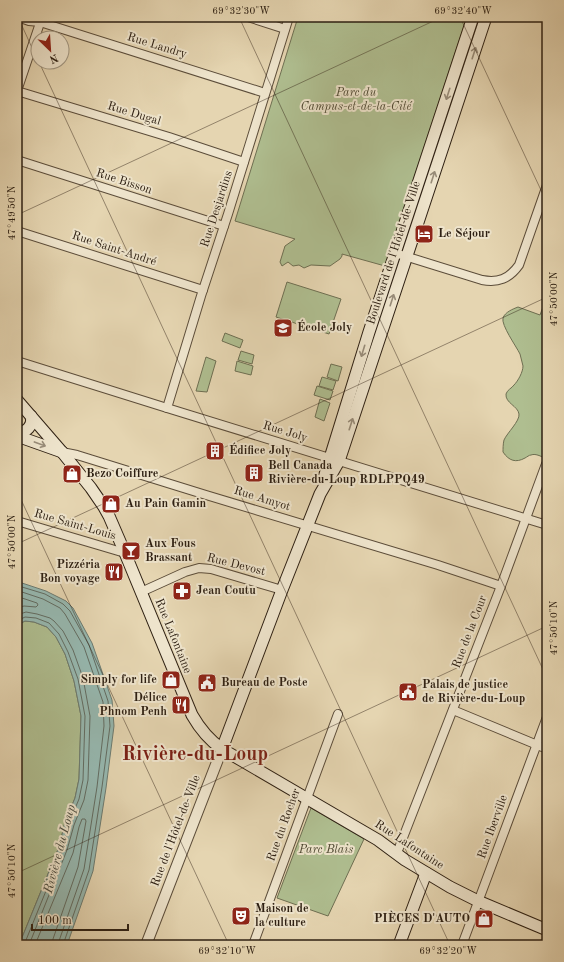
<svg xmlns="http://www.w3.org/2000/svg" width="564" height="962" font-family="'Old Standard TT',serif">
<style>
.green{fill:#afbe90;stroke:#6e6f52}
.water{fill:#96b8b0;stroke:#6c7b71}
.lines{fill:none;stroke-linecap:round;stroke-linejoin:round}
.shore{stroke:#626c62;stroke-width:1}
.minor-casing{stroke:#5c4d3a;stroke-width:10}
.tertiary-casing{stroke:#5c4d3a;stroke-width:12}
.secondary-casing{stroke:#2e2013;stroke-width:13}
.minor{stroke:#eee4cc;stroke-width:8}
.tertiary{stroke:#eee4cc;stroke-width:10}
.secondary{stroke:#eee4cc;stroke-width:11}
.oneway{stroke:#988c79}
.ticks{fill:none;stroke:#2e2013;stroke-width:1;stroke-opacity:0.45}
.labels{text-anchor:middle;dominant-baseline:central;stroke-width:4;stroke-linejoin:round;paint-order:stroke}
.street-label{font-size:12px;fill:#2e2013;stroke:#eee4cc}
.park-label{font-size:12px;font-style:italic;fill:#4e4832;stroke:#eee4cc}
.poi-label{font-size:12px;font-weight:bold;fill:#2e2013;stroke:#eee4cc;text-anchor:start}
.water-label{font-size:13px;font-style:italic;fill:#4d4e42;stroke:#eee4cc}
.town-label{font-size:20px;font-weight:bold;fill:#7a1f14;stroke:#eee4cc}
.neatline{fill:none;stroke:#2e2013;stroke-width:1.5}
.ticks-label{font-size:10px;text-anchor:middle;fill:#2e2013}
</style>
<rect width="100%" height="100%" fill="#e5d5b1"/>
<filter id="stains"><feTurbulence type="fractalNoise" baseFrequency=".005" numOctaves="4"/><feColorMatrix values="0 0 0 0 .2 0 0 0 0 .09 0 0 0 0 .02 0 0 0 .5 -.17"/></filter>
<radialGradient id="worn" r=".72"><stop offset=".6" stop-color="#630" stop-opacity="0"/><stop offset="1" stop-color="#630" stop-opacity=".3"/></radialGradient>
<g class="green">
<polygon points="298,17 467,17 385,266 342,254 342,256 340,259 330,266 311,265 304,268 299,265 293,266 288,262 282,266 280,262 285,246 295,239 235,221"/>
<polygon points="287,282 341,299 329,334 276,317"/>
<path d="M547,296V459C542,457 536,453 531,455C529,455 527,457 525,458C516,463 509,461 503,452C503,449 503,444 504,440C507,433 520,421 519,414C518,406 505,403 506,394C507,390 512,388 514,385C518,381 523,372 523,366C522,362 521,358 520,354C516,346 501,325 503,318C505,312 513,309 518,307L540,315Z"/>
<polygon points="225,333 243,340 240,348 222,341"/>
<polygon points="241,351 254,355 252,364 238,360"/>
<polygon points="206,357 216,361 207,392 196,391"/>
<polygon points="237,361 253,366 251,375 235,371"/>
<polygon points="331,364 342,367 338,381 327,377"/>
<polygon points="322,377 336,381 333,390 319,386"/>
<polygon points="317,386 333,391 330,400 314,395"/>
<polygon points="320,399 330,403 324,421 315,417"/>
<path d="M25,621L34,622L47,627L56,637L65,654L74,681L81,716L79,779L75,798L65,822L59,847L19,945H17V860C19,847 20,833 17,821V625Z"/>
<polygon points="311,808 364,839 328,916 277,898"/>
</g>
<polygon class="water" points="22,583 46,591 66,601 73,608 92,643 112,700 114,726 106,788 93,871 67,945 19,945 59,847 65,822 75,798 79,779 81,716 74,681 65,654 56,637 47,627 34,622 25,621 17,625 17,584"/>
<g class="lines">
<g class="shore">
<polyline points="17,588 22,587 45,594 63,604 70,611 89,645 108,701 110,726 102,787 89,870 63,945"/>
<polyline points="17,593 22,592 43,599 60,608 65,614 84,647 103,702 104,726 97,787 84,869 59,941 58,945"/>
<polyline points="17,599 22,598 37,603 38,605 36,607 24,606 17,608"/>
<polyline points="17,615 26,612 37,614 50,618 54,621 63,631 73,650 83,678 90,716 88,780 84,800 74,825 67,850 29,945"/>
<polyline points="17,621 25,617 36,618 49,623 59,634 68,652 78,679 85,716 83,780 79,799 69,823 63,849 24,945"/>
<polyline points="35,945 73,853 79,827 82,819 85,819 86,821 78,867 53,939 52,945"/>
</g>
<g class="minor-casing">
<g id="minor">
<polyline points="18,17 29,21 40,22 265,93"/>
<polyline points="248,17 285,29"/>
<polyline points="17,91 169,137 244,162"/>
<polyline points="17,91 42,17"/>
<polyline points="17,160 224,226"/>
<polyline points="17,231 203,290"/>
<path d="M395,253L482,280C498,283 509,279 519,265L547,185"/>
<polyline points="17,361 167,408 547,525"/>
<polyline points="167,408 201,296 228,214 289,17"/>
<polyline points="62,452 77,455 206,495 438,565 501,586"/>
<polyline points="17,521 125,553"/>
<polyline points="141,592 185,572 199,568 211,569 282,590"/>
<polyline points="453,710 547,749"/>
<polyline points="397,853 501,586 546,464"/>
<polyline points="253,945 338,714"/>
<polyline points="462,945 547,717"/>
<polyline points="545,945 547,939"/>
</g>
</g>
<g class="tertiary-casing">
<polyline id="tertiary" points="146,945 222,749"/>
</g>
<g class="secondary-casing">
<g id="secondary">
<path d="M17,400L62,452L91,488L104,507L109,516L125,553L192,715C200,729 209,740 222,749L378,840L405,860L450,887L478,901L547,930"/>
<path d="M17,434C26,432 34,426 31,416"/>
<polyline points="17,436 62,452"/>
<polyline points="323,481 330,458 369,332 473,17"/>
<polyline points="222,749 282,590 320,494 339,461 486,17"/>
<polyline points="399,945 426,873"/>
</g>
</g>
<use href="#minor" class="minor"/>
<use href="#tertiary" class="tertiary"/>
<use href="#secondary" class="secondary"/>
</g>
<defs><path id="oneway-shaft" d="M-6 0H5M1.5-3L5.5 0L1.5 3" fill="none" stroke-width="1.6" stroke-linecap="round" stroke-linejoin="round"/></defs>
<g class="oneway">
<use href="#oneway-shaft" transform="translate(474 53) rotate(-72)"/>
<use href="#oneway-shaft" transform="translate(448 94) rotate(108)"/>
<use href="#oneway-shaft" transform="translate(433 177) rotate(-72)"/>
<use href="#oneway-shaft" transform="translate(392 300) rotate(-72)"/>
<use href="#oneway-shaft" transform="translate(363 351) rotate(107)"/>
<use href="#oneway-shaft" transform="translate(351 424) rotate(-72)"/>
<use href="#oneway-shaft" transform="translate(40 444) rotate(20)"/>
</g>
<path class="ticks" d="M18,17L38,61M239,17L547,678M460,17L547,203M39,62L450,945M17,215L442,17M17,491L229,945M17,544L547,297M17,873L547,626"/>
<defs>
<g id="hotel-square" transform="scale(1)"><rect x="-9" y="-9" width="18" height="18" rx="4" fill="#8f2418" stroke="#eee4cc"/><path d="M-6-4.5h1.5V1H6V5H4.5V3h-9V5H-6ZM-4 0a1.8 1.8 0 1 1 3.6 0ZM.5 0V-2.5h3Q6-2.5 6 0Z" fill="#fff"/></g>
<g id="school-square" transform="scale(1)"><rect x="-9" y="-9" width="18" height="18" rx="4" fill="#8f2418" stroke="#eee4cc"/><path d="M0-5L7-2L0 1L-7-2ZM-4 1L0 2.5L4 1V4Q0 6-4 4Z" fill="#fff"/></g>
<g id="building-square" transform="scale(1)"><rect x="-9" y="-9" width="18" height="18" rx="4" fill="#8f2418" stroke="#eee4cc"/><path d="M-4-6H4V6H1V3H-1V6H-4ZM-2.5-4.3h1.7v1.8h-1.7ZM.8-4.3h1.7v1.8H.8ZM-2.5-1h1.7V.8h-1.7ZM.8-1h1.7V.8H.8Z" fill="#fff"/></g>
<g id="shop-square" transform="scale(1)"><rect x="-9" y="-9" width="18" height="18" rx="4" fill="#8f2418" stroke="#eee4cc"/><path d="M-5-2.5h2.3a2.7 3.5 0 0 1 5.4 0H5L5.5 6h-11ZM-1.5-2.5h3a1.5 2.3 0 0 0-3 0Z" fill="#fff"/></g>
<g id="bar-square" transform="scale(1)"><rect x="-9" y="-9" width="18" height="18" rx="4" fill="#8f2418" stroke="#eee4cc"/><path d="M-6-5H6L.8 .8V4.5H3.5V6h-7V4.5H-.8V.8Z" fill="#fff"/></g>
<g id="restaurant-square" transform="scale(1)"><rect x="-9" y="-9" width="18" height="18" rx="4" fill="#8f2418" stroke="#eee4cc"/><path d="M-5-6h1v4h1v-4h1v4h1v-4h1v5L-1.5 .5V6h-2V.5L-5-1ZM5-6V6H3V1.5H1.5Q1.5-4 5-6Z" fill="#fff"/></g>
<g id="pharmacy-square" transform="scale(1)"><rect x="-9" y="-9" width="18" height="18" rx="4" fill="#8f2418" stroke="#eee4cc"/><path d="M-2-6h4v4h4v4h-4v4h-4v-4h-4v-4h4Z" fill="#fff"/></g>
<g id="civic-square" transform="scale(1)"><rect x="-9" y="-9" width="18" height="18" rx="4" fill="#8f2418" stroke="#eee4cc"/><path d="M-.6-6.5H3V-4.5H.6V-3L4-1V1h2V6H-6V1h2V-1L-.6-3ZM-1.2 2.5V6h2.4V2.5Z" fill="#fff"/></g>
<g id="theatre-square" transform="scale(1)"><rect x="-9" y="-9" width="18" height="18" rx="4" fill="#8f2418" stroke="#eee4cc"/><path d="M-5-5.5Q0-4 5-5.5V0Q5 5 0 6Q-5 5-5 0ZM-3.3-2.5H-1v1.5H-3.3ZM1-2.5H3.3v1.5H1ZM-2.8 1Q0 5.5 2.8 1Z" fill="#fff"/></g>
</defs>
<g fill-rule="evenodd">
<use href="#hotel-square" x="424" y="234"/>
<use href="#school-square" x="283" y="328"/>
<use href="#building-square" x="215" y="451"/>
<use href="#building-square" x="254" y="473"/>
<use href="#shop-square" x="72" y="474"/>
<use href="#shop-square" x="111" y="504"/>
<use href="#bar-square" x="131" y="551"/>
<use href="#restaurant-square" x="114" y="572"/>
<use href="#pharmacy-square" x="182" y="591"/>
<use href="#shop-square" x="171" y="680"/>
<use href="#civic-square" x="207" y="683"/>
<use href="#civic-square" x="408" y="692"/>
<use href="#restaurant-square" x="181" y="705"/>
<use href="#theatre-square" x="241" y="916"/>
<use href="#shop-square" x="484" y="919"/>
</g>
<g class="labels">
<g class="street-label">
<text transform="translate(157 46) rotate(17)">Rue Landry</text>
<text transform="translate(134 114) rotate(17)">Rue Dugal</text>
<text transform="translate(124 182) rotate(18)">Rue Bisson</text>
<text transform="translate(217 209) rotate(-72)">Rue Desjardins</text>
<text transform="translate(114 249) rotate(18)">Rue Saint-André</text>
<text transform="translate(394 253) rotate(-72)">Boulevard de l'Hôtel-de-Ville</text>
<text transform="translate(285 432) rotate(17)">Rue Joly</text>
<text transform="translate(262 499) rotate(17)">Rue Amyot</text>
<text transform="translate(75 525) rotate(16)">Rue Saint-Louis</text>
<text transform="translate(236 565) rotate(14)">Rue Devost</text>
<text transform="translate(470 632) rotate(-69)">Rue de la Cour</text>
<text transform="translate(173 636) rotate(68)">Rue Lafontaine</text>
<text transform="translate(284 825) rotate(-70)">Rue du Rocher</text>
<text transform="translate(493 827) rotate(-70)">Rue Iberville</text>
<text transform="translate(176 831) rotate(-69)">Rue de l'Hôtel-de-Ville</text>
<text transform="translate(409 845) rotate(33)">Rue Lafontaine</text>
</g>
<g class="park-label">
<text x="356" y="93">Parc du<tspan x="356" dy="14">Campus-et-de-la-Cité</tspan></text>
<text x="326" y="850">Parc Blais</text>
</g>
<g class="poi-label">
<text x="438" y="234">Le Séjour</text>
<text x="297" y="328">École Joly</text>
<text x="229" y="451">Édifice Joly</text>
<text x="268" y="466">Bell Canada<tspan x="268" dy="14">Rivière-du-Loup RDLPPQ49</tspan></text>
<text x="86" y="474">Bezo Coiffure</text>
<text x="125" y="504">Au Pain Gamin</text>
<text x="145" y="544">Aux Fous<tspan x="145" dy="14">Brassant</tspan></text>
<text x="100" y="565" text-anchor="end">Pizzéria<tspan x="100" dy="14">Bon voyage</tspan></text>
<text x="196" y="591">Jean Coutu</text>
<text x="157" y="680" text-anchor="end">Simply for life</text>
<text x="221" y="683">Bureau de Poste</text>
<text x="422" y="685">Palais de justice<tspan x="422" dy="14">de Rivière-du-Loup</tspan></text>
<text x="167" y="698" text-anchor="end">Délice<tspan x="167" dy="14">Phnom Penh</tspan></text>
<text x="255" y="909">Maison de<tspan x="255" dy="14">la culture</tspan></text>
<text x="470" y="919" text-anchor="end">PIÈCES D'AUTO</text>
</g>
<g class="water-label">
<text transform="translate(60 849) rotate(-75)">Rivière du Loup</text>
</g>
<g class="town-label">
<text x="195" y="755">Rivière-du-Loup</text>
</g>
</g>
<rect width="564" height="962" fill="none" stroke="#e5d5b1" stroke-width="44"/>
<g transform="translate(50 50) rotate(155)"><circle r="19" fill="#eee4cc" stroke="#a19682"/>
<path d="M0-3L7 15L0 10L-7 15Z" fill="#8f2418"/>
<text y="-6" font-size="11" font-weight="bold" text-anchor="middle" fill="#2e2013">N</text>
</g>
<path d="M32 924v6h96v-6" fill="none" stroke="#2e2013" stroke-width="2"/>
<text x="38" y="924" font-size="12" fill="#2e2013" stroke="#eee4cc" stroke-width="3" paint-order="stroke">100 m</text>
<rect x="22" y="22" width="520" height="918" class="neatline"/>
<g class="ticks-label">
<text x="241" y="14">69°32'30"W</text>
<text x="463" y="14">69°32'40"W</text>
<text transform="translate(11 213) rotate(-90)" y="4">47°49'50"N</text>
<text transform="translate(553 299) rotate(-90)" y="4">47°50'00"N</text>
<text transform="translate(11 542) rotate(-90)" y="4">47°50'00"N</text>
<text transform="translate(553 628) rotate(-90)" y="4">47°50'10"N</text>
<text transform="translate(11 871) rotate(-90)" y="4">47°50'10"N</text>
<text x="227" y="954">69°32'10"W</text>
<text x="448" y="954">69°32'20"W</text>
</g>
<rect width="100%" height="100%" filter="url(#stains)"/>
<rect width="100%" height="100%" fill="url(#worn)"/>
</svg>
